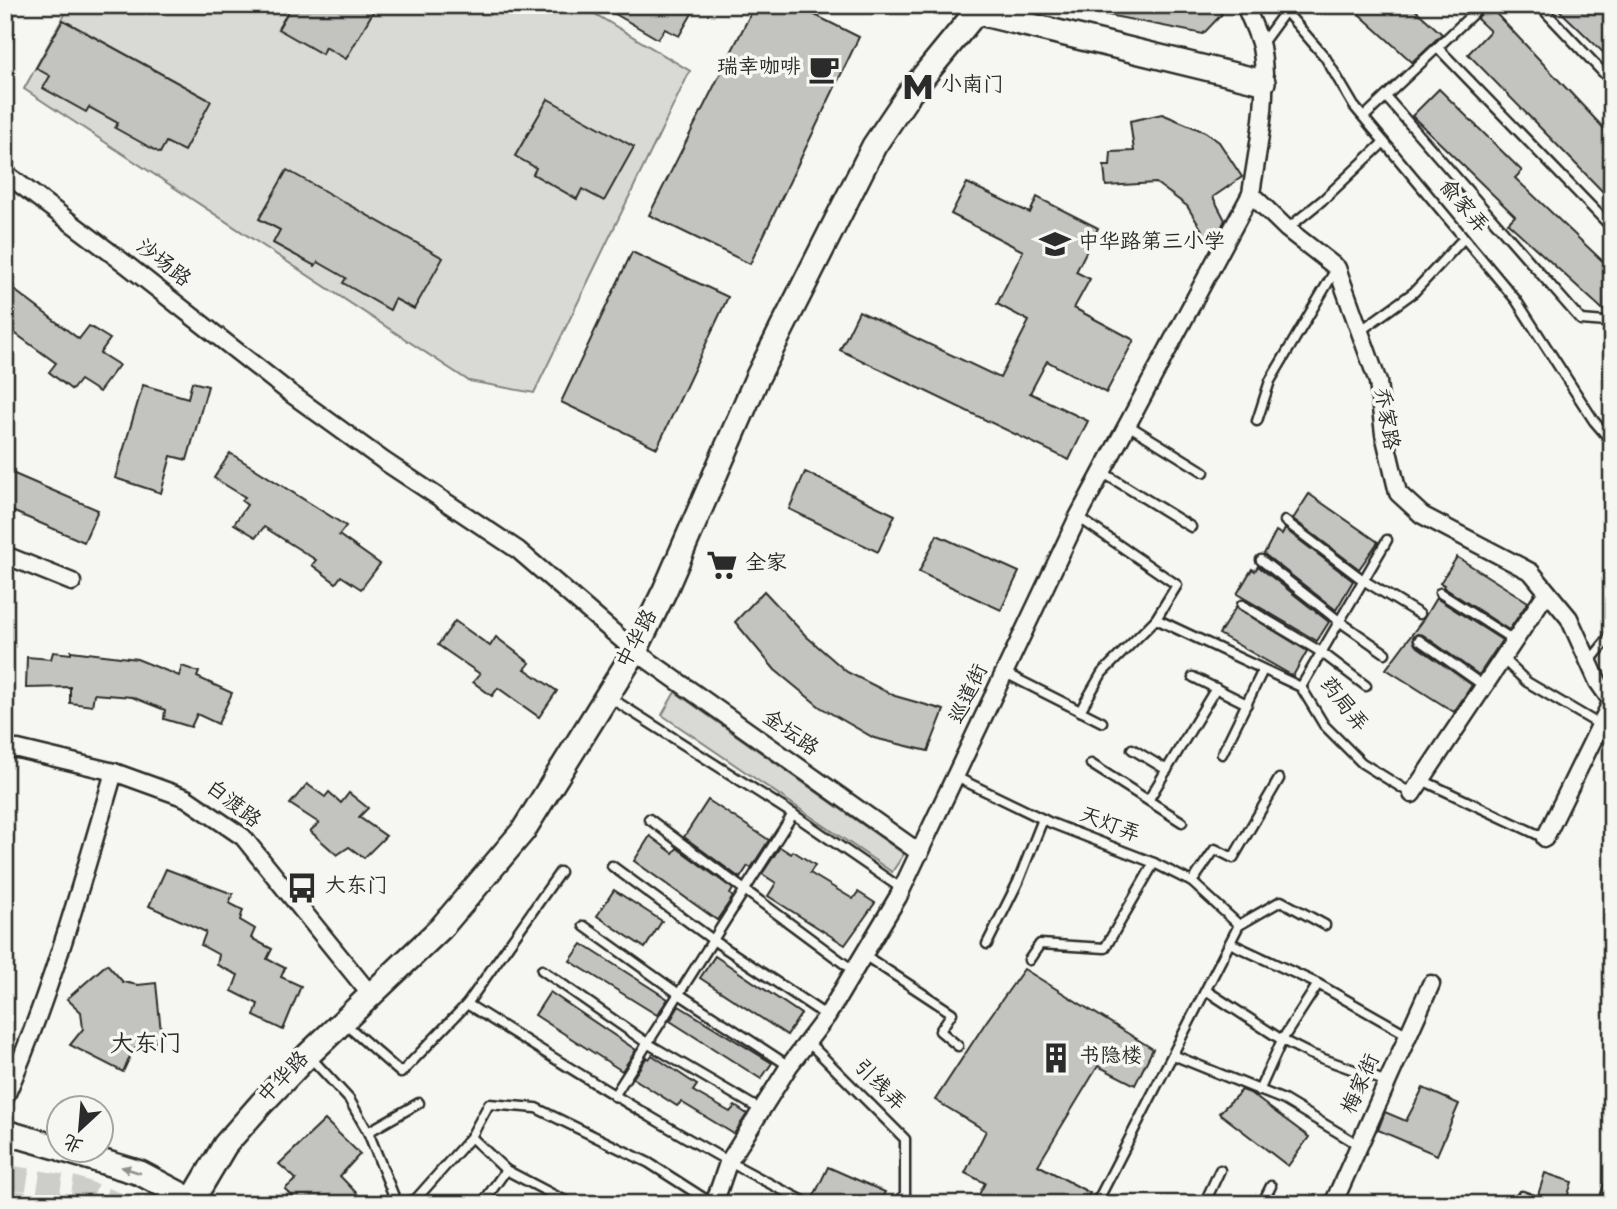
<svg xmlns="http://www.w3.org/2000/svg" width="1617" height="1209" font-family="'Gochi Hand','LXGW WenKai TC',sans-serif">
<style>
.green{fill:#d9d9d5;stroke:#828280;stroke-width:2}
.building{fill:#c3c3c0;stroke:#2b2b2b;stroke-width:2}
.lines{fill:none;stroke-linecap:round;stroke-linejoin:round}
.secondary-tunnel{stroke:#cdcdca;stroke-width:23;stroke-dasharray:23 11;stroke-linecap:butt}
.lane-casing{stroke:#2b2b2b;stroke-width:13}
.street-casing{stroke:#2b2b2b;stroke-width:21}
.secondary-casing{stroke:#2b2b2b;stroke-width:28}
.lane{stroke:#f6f6f2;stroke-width:8}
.street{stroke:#f6f6f2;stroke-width:16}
.secondary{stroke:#f6f6f2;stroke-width:23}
.oneway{fill:#90908e}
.labels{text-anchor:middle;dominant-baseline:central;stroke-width:7;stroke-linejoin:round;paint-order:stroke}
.poi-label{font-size:21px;fill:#2b2b2b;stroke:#f6f6f2;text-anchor:start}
.street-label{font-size:21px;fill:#2b2b2b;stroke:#f6f6f2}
.quarter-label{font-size:24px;fill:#2b2b2b;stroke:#f6f6f2}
</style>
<rect width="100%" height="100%" fill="#f6f6f2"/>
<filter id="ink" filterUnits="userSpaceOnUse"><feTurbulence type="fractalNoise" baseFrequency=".0143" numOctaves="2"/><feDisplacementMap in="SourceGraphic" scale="14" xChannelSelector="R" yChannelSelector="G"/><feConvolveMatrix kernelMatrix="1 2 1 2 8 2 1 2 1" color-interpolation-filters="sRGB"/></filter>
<g filter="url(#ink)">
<g class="green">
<polygon points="70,5 580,5 690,71 534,393 469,381 24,89"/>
<polygon points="675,692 904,854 892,872 662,715"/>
</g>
<g class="building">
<polygon points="292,5 377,5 346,59 325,47 322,54 278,29"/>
<polygon points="600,5 697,5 679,36 665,29 658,39"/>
<polygon points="755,5 795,5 859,37 750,264 649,215"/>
<polygon points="1099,5 1212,5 1222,14 1203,34 1098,13"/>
<polygon points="1349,5 1410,5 1442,34 1412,62"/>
<polygon points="1488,5 1612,137 1612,201 1468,54 1490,31 1477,19"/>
<polygon points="1554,5 1612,5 1612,61"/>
<polygon points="63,20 211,101 184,151 166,142 160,153 115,128 118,123 89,107 86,112 43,88 50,76 36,68"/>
<polygon points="1439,89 1522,171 1515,178 1612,270 1612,318 1508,223 1515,216 1412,116"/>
<polygon points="548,99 634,147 604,201 582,189 577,199 533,174 536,168 515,156"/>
<polygon points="1162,114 1205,132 1219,142 1242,177 1213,197 1225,220 1217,236 1208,240 1187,206 1156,183 1106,186 1104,166 1110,166 1111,152 1134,151 1130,121"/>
<polygon points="287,170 443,258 414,309 395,299 390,310 343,283 346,278 318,262 315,266 273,243 280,230 259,219"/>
<polygon points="967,183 1030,213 1037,197 1098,228 1076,272 1090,279 1074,308 1134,340 1106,393 1047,361 1030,393 1088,421 1069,460 840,350 859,311 1000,378 1029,321 997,304 1023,251 951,214"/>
<polygon points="632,252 728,297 657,448 561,402"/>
<polygon points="5,283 79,339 89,326 110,339 100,353 119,365 99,392 80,380 72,390 49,372 56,363 5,326"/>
<polygon points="192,382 208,386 187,460 171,456 161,493 115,478 143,385 188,398"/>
<polygon points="230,453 346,526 339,535 380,564 361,589 341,576 336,583 312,565 316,560 264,527 256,537 234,524 247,505 242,501 245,497 214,478"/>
<polygon points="5,470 98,510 84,542 5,508"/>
<polygon points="805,472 895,515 878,552 789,509"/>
<polygon points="1309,494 1378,542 1359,569 1293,519"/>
<polygon points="1285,529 1353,581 1336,610 1264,554 1276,531 1282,535"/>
<polygon points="937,535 1019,572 1001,610 919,572"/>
<polygon points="1457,557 1528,602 1509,630 1443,587 1444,585 1440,583"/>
<polygon points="1258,566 1329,622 1317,641 1237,594 1252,569 1255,571"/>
<polygon points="764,591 806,636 847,672 895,696 944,710 928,751 874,738 820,707 775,670 735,622"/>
<polygon points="1436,598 1502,640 1479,675 1423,635 1417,634 1413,637 1415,645 1472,685 1454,712 1386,669 1424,618"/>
<polygon points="1236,607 1307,651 1293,676 1219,634"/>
<polygon points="455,621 490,646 496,637 530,663 525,669 557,691 539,717 498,688 492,696 473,682 480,674 438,645"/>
<polygon points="71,651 137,659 179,676 182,666 199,672 197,677 232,693 218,724 197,714 191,727 164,719 165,710 132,697 94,694 92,706 70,703 70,687 26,688 27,657 51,659 53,652 71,654"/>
<polygon points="307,784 325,797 329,792 341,803 349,793 368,808 359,817 386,836 364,858 349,847 337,855 310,831 319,823 290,804"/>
<polygon points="708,800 769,840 751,868 748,866 740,878 684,837"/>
<polygon points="650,836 673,853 677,848 733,889 730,894 733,897 717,920 634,861"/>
<polygon points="780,847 791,854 793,851 815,865 810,873 853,899 858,892 875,903 845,945 768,896 776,883 762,874"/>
<polygon points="166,869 233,894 229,903 243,910 240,920 255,929 251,938 272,949 267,959 285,968 281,977 301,986 283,1030 254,1016 258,1004 232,991 238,975 217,965 219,955 201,945 206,932 149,906"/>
<polygon points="614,890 662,921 645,948 597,916"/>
<polygon points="582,944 668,999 657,1015 570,961"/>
<polygon points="715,956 801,1014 787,1035 700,978"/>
<polygon points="107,964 123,982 138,985 156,983 162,1042 144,1041 132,1052 123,1072 70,1045 83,1029 81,1012 67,999"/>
<polygon points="1024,969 1153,1049 1135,1085 1098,1066 1038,1165 1090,1193 1084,1204 974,1204 985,1183 965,1173 986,1131 935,1100 986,1022"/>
<polygon points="550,992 636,1050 622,1071 535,1015"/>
<polygon points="679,1006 772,1063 761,1079 670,1021"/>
<polygon points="652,1055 697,1085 693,1091 730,1112 735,1106 747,1114 734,1134 681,1102 677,1106 633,1078 647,1057 649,1059"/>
<polygon points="1423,1088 1459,1104 1437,1155 1378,1130 1385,1112 1406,1121"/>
<polygon points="1242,1090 1250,1093 1309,1137 1288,1166 1219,1113"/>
<polygon points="325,1120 360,1154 340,1176 367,1204 300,1204 285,1189 296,1179 279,1164"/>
<polygon points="828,1167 885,1192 879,1204 810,1204"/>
<polygon points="1545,1173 1572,1182 1565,1204 1538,1195"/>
</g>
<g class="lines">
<g class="secondary-tunnel">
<polyline points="5,1176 74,1188 118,1204"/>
<polyline points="5,1199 25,1204"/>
</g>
<g class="lane-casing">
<g id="lane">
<polyline points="1275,5 1286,12 1325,57 1354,106 1516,300 1594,421 1612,442"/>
<polyline points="1539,5 1612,82"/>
<polyline points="1260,46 1290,5"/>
<polyline points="1438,48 1612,228"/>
<polyline points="1386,97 1581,320 1606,322 1612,326"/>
<polyline points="1364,117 1482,5"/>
<polyline points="1287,229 1325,198 1384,142"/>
<polyline points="1360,331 1414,292 1464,238"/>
<polyline points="1257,421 1270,381 1336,269"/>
<polyline points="1128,425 1204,472"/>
<polyline points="1102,472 1191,527"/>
<polyline points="1078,517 1177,585 1156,619 1301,687 1324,725 1362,763 1412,794"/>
<polyline points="1285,521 1363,580 1419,614"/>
<polyline points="1261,560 1339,621 1385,653"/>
<polyline points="1440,593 1515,641"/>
<polyline points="1242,605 1321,652 1366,686"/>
<polyline points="1419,640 1484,686"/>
<polyline points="1503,659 1527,682 1600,725"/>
<polyline points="1589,662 1612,634"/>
<polyline points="1005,673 1102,722"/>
<polyline points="1193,677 1247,704"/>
<polyline points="1301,687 1387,540"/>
<polyline points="609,697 793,814 902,889"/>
<polyline points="1080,711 1102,673 1156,619"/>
<polyline points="1132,749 1167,770"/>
<polyline points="1222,754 1263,670"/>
<polyline points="1091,764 1182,822"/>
<polyline points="956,777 1051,823 1154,863 1192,882 1239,925"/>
<polyline points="1422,780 1545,838"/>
<polyline points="1149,799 1216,688"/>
<polyline points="649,819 854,971"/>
<polyline points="612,866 713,940 827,1016"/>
<polyline points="1192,882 1215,849 1233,858 1279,779"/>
<polyline points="584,926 679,994 789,1066"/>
<polyline points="1230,943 1318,984 1408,1035"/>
<polyline points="987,944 1018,882 1043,819"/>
<polyline points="864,955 952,1013 940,1031 958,1046"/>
<polyline points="1029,960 1040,944 1105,948 1154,863"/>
<polyline points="542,970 647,1043 761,1110"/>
<polyline points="1207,991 1282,1040 1310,1054 1387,1082"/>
<path d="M467,1004C578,1073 687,1143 804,1201"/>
<polyline points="344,1023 401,1073 467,1004 560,872"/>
<polyline points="808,1042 905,1139 905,1202"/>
<polyline points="1173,1055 1284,1100 1359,1145"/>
<polyline points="310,1057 349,1099 368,1132 397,1204"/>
<polyline points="1259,1091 1282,1040 1318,984"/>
<polyline points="614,1096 793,814"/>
<polyline points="368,1132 419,1103"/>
<polyline points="471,1137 506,1170 571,1204"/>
<polyline points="1522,1196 1544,1204"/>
<polyline points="402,1204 416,1199 471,1137 489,1104 536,1108 649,1163 713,1204"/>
<polyline points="482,1204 506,1170"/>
<polyline points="1096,1204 1239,925 1281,901 1325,925"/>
<polyline points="1204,1204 1220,1170"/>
<polyline points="1262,1204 1271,1186"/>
</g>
</g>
<g class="street-casing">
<g id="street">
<path d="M1245,5C1250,19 1258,33 1261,47C1270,95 1258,146 1251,194L1287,229L1337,268L1378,382L1384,434L1398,493L1422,515L1531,572L1569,618L1598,682L1612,702"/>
<polyline points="5,173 127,265 290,393 384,461 518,550 635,651 920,853"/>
<polyline points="5,555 72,582"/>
<polyline points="5,749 18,749 114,772 186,798 243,837 370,994"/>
<polyline points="1412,794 1547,592"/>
<polyline points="1545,838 1612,701"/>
<path d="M5,1098C51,993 82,882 114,772"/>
<polyline points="714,1204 728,1163 789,1066 827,1016 898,897 1078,517 1251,194"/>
<polyline points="903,1204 904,1201"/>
<polyline points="1333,1204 1431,984"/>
<polyline points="1608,1204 1612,1189"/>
</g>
</g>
<g class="secondary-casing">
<g id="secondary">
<polyline points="975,12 1263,82"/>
<polyline points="5,1132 60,1148"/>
<polyline points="64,1150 140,1173 199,1204"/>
<polyline points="190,1204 225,1145 261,1104 308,1055 441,928 523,831 635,651 665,590 757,378 874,146 909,94 982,5"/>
</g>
</g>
<use href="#lane" class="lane"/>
<use href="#street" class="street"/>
<use href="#secondary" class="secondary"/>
</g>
<defs><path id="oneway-solid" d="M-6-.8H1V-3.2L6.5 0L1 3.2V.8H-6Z" transform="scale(1.75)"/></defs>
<use class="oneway" href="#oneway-solid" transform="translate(131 1170) rotate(-162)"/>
</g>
<defs>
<g id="cafe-bare" transform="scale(2.415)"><path d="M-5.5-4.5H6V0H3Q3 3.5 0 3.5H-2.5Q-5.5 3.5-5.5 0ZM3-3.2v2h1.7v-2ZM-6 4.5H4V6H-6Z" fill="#2b2b2b" stroke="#f6f6f2" stroke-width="2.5" paint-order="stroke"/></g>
<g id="metro-bare" transform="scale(2.415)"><path d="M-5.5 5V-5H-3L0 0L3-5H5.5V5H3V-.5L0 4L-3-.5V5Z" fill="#2b2b2b" stroke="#f6f6f2" stroke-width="2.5" paint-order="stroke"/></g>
<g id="school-bare" transform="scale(2.415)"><path d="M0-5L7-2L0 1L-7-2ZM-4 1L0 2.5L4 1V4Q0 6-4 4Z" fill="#2b2b2b" stroke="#f6f6f2" stroke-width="2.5" paint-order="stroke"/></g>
<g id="supermarket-bare" transform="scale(2.415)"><path d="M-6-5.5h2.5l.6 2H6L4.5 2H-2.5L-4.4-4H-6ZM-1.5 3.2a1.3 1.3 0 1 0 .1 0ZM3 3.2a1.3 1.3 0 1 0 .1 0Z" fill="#2b2b2b" stroke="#f6f6f2" stroke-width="2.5" paint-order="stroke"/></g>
<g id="bus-bare" transform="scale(2.415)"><path d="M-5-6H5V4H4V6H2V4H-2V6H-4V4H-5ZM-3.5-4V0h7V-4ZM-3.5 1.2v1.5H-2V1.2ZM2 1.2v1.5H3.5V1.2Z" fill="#2b2b2b" stroke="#f6f6f2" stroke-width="2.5" paint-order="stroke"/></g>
<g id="building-bare" transform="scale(2.415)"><path d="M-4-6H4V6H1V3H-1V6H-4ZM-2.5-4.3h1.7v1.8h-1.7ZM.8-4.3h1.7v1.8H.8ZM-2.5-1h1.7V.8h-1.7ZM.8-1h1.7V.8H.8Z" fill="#2b2b2b" stroke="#f6f6f2" stroke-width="2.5" paint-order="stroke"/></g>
</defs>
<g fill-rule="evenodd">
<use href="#cafe-bare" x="824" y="69"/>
<use href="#metro-bare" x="918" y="87"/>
<use href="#school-bare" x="1055" y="244"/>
<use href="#supermarket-bare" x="722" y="565"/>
<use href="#bus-bare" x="302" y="888"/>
<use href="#building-bare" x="1056" y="1058"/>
</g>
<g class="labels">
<g class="poi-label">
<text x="801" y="69" text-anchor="end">瑞幸咖啡</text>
<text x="941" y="87">小南门</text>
<text x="1078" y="244">中华路第三小学</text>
<text x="745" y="565">全家</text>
<text x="325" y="888">大东门</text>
<text x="1079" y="1058">书隐楼</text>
</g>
<g class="street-label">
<text transform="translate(1462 208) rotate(50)">俞家弄</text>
<text transform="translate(162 265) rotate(38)">沙场路</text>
<text transform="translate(1384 419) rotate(81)">乔家路</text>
<text transform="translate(639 640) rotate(-62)">中华路</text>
<text transform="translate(971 695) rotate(-65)">巡道街</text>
<text transform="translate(1342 706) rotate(52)">药局弄</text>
<text transform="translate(789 735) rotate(35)">金坛路</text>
<text transform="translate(232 806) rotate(38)">白渡路</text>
<text transform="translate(1109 827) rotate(21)">天灯弄</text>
<text transform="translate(285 1079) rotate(-46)">中华路</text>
<text transform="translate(1363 1085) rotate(-66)">梅家街</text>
<text transform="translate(878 1087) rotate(45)">引线弄</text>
</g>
<g class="quarter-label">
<text x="146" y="1046">大东门</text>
</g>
</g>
<rect width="1617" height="1209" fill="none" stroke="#f6f6f2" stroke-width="28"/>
<rect x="14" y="14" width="1589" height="1181" fill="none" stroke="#2b2b2b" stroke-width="2.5" filter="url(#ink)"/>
<g transform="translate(80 1129) rotate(206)"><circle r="33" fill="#f6f6f2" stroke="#a5a5a2" stroke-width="2"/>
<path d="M0-5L12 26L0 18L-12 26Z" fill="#2b2b2b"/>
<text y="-10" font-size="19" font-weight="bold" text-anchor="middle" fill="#2b2b2b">北</text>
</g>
</svg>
